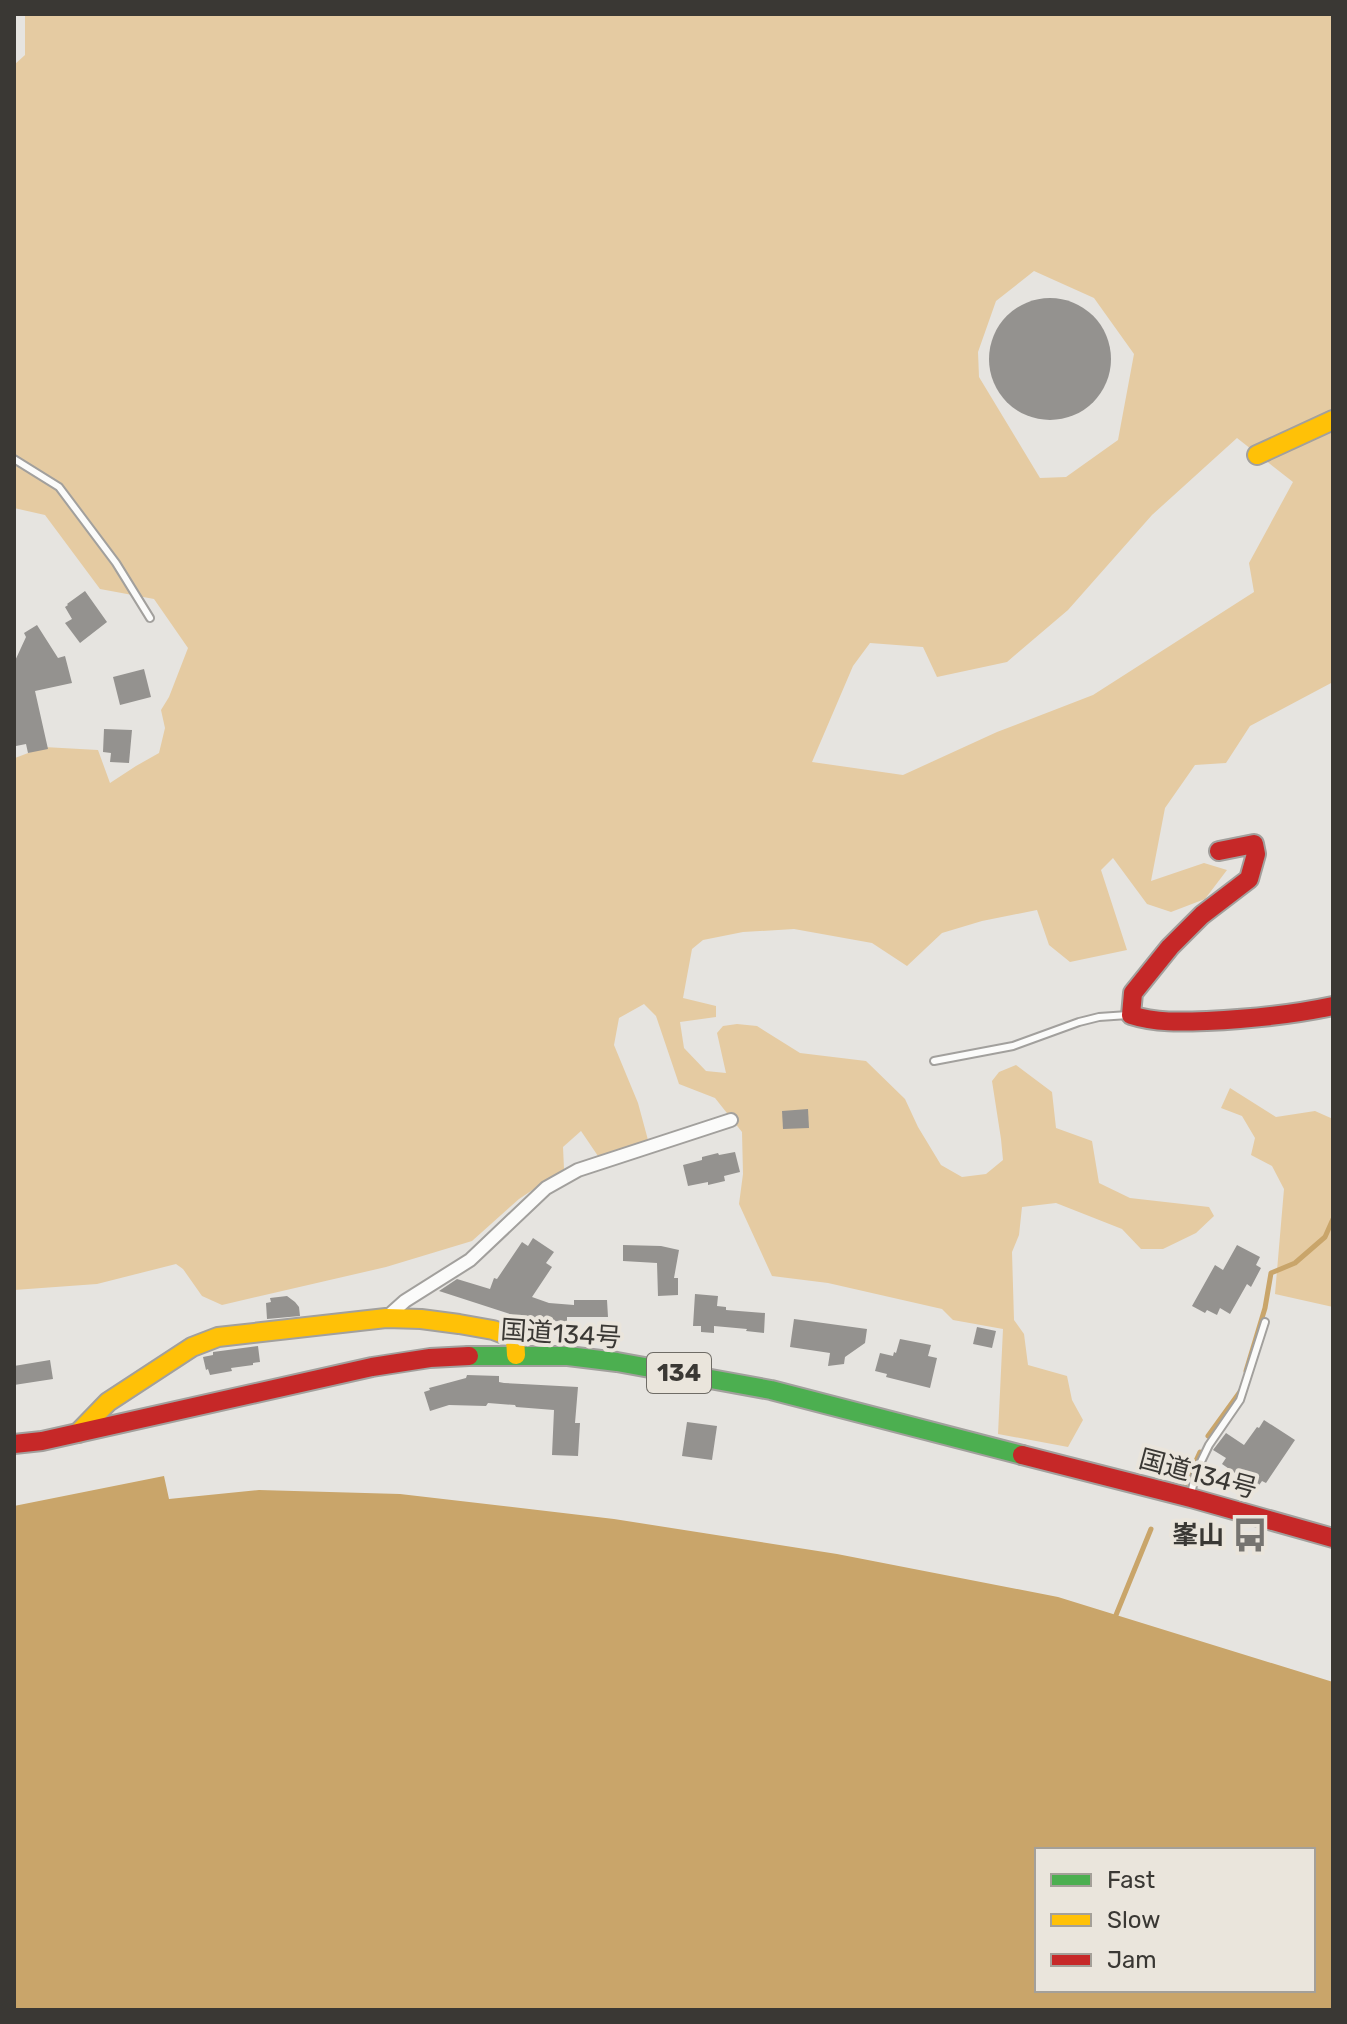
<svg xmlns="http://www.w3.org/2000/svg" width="1347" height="2024" font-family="Rubik,'Noto Sans JP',sans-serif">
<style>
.green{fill:#e5cba2;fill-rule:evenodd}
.water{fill:#c9a56a;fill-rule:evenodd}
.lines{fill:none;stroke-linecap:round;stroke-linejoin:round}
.stream{stroke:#c9a56a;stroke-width:5}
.building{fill:#94928f}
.lane-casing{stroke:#a2a09d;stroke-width:10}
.street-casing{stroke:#a2a09d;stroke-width:16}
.fast-casing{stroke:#a2a09d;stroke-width:22}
.slow-casing{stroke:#a2a09d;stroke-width:22}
.jam-casing{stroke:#a2a09d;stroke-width:22}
.lane{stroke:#fbfbfa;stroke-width:6}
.street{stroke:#fbfbfa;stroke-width:12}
.fast{stroke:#4caf50;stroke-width:18}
.slow{stroke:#ffc107;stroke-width:18}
.jam{stroke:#c62828;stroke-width:18}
.labels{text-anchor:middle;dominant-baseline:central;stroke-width:8;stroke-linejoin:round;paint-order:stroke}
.shield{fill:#eae5dc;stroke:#6f6c66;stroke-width:2}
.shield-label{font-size:24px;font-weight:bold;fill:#3a3834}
.street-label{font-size:26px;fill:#3a3834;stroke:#eae5dc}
.poi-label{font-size:26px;font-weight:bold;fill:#3a3834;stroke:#eae5dc;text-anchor:end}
</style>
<rect width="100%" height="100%" fill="#e6e4e0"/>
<g class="green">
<path d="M25,14H1333V682L1250,726L1226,763L1195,765L1165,808L1151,881L1204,863L1227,870L1205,899L1171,912L1147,904L1113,858L1101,870L1127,950L1070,962L1049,945L1037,910L982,921L942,933L907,966L872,943L794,929L743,932L703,940L692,949L683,998L716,1006V1017L680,1022L684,1048L706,1071L726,1073L717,1033L723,1026L737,1024L757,1026L800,1053L866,1061L905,1099L918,1127L941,1165L962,1177L986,1174L1003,1160L1001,1139L992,1081L999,1072L1016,1065L1052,1092L1056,1128L1092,1141L1099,1183L1130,1198L1209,1207L1214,1216L1196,1233L1163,1249H1141L1122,1229L1056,1203L1022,1207L1019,1235L1012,1252L1014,1320L1024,1334L1028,1365L1067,1376L1072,1400L1083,1420L1068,1447L998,1434L1003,1329L953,1320L942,1309L828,1283L772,1276L739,1204L743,1174L742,1132L715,1098L679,1084L656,1016L644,1004L619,1018L614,1045L638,1103L648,1140L598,1156L581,1131L563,1147L564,1169L519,1199L472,1241L386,1267L222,1305L202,1296L183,1269L176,1264L97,1284L14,1290V756L15,758L44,747L98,750L110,783L136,766L159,753L165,728L161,710L169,697L188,648L154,599L100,589L45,515L14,508V65L25,55ZM1034,271L1094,298L1134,354L1118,440L1066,477L1040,478L979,377L978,352L996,301ZM1237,438L1293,482L1249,563L1254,592L1093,695L997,732L903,775L812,762L853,666L870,643L923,647L937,677L1007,662L1068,610L1152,515Z"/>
<polygon points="1230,1088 1276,1117 1315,1111 1333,1119 1333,1307 1275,1294 1284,1189 1272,1166 1251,1155 1255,1138 1242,1116 1221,1108"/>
</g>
<path class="water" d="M164,1476L169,1499L259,1490L400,1494L614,1519L837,1554L1058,1597L1333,1682V2010H14V1506ZM1037,1850H1313V1990H1037Z"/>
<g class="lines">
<g class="stream">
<polyline points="1246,1371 1265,1308 1271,1273 1295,1263 1325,1237 1333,1219"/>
<polyline points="1208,1436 1242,1389"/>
<polyline points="1185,1485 1200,1452"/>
<polyline points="1116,1615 1151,1529"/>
</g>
</g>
<g class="building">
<circle cx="1050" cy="359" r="61"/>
<polygon points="85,591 107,622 80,643 65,623 72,619 65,607 68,605 67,604"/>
<polygon points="37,625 58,658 65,656 72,683 35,691 48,749 28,753 26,744 16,746 14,735 14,663 26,637 24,633"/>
<polygon points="144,669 151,697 120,705 113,677"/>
<polygon points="104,729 132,730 129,763 110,762 111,753 103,752"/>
<polygon points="808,1109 809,1128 783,1129 782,1111"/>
<polygon points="735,1152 740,1172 724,1176 725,1181 708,1185 708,1182 688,1186 683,1165 702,1160 702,1157 718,1153 719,1155"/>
<polygon points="533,1238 554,1252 546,1263 552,1267 532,1297 549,1303 574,1305 574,1300 607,1300 608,1317 567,1317 567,1322 529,1319 528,1322 515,1318 516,1316 439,1291 457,1279 490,1289 494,1278 497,1279 522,1242 528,1246"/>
<polygon points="623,1245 661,1246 679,1250 674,1278 678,1278 678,1295 658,1296 657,1263 623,1261"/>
<polygon points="1237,1245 1260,1257 1256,1265 1261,1268 1251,1287 1247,1284 1230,1314 1220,1308 1217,1315 1207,1310 1205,1313 1192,1306 1215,1265 1223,1270"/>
<polygon points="695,1294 718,1296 717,1306 726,1307 726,1310 765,1313 764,1333 746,1331 747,1329 714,1326 714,1333 701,1332 701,1326 693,1326"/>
<polygon points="287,1296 295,1302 299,1307 300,1316 267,1319 266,1303 271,1302 270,1298"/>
<polygon points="794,1319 867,1329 865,1343 845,1357 844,1364 828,1366 830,1353 790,1347"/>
<polygon points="977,1327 996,1331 992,1348 973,1344"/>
<polygon points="900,1339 931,1345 928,1356 937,1358 930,1388 886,1377 887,1374 875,1371 880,1353 893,1356 894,1352 896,1353"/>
<polygon points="258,1346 260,1362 253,1363 253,1365 231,1368 232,1371 210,1375 208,1369 206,1370 203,1357 213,1355 213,1352"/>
<polygon points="50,1360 53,1379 14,1385 14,1366"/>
<polygon points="467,1375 499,1376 499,1382 504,1383 578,1387 575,1423 580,1423 578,1456 552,1455 554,1410 516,1407 515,1405 488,1403 486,1406 449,1405 430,1411 424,1392 430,1390 429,1388 466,1378"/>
<polygon points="1264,1420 1295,1440 1266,1483 1262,1481 1257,1488 1222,1464 1226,1458 1213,1450 1226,1433 1244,1445 1257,1427 1259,1428"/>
<polygon points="687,1422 717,1426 712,1460 682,1456"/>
</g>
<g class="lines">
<g class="lane-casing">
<g id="lane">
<polyline points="14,459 59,487 116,563 150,618"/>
<polyline points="934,1061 1013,1046 1079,1022 1099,1017 1128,1015"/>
<polyline points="1191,1494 1196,1472 1209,1445 1240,1400 1265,1322"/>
</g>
</g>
<g class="street-casing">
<polyline id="street" points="386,1318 405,1301 470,1260 546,1188 578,1170 731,1120"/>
</g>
<g class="fast-casing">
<polyline id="fast" points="469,1356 568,1356 617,1362 771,1390 1022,1455"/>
</g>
<g class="slow-casing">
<g id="slow">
<polyline points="1257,455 1333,420"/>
<polyline points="78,1433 108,1402 192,1347 218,1337 386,1318 421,1319 459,1324 493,1330 515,1338 516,1355"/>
</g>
</g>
<g class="jam-casing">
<g id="jam">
<path d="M1219,851L1254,844L1256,854L1249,879L1202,915L1170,947L1133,993L1131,1015C1156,1023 1181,1022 1207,1021C1249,1019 1291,1015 1333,1006"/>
<polyline points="14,1444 42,1441 372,1367 430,1358 469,1356"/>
<polyline points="1022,1455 1191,1498 1333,1538"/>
</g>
</g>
<use href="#lane" class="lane"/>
<use href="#street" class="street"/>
<use href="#fast" class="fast"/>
<use href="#slow" class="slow"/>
<use href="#jam" class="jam"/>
</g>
<defs>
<g id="bus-bare" transform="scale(2.76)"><path d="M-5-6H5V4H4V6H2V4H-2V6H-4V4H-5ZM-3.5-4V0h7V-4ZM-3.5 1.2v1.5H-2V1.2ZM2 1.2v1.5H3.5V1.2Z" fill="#767470" stroke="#eae5dc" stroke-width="2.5" paint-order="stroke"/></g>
</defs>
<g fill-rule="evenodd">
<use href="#bus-bare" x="1250" y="1535"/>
</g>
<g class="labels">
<rect class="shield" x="647" y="1353" width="64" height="40" rx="6"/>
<g class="shield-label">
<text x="679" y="1373">134</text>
</g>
<g class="street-label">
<text transform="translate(561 1334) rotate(4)">国道134号</text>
<text transform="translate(1198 1474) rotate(15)">国道134号</text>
</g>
<g class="poi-label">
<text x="1224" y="1535">峯山</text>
</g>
</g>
<rect width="1347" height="2024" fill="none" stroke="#3a3834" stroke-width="32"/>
<rect x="1035" y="1848" width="280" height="144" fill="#eae5dc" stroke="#a4a099" stroke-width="2"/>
<rect x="1051" y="1874" width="40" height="12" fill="#4caf50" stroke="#a4a099" stroke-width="2"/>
<text x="1107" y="1888" font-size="24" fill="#3a3834">Fast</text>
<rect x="1051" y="1914" width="40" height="12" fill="#ffc107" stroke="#a4a099" stroke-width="2"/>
<text x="1107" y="1928" font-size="24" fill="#3a3834">Slow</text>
<rect x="1051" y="1954" width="40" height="12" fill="#c62828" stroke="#a4a099" stroke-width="2"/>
<text x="1107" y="1968" font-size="24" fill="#3a3834">Jam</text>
</svg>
